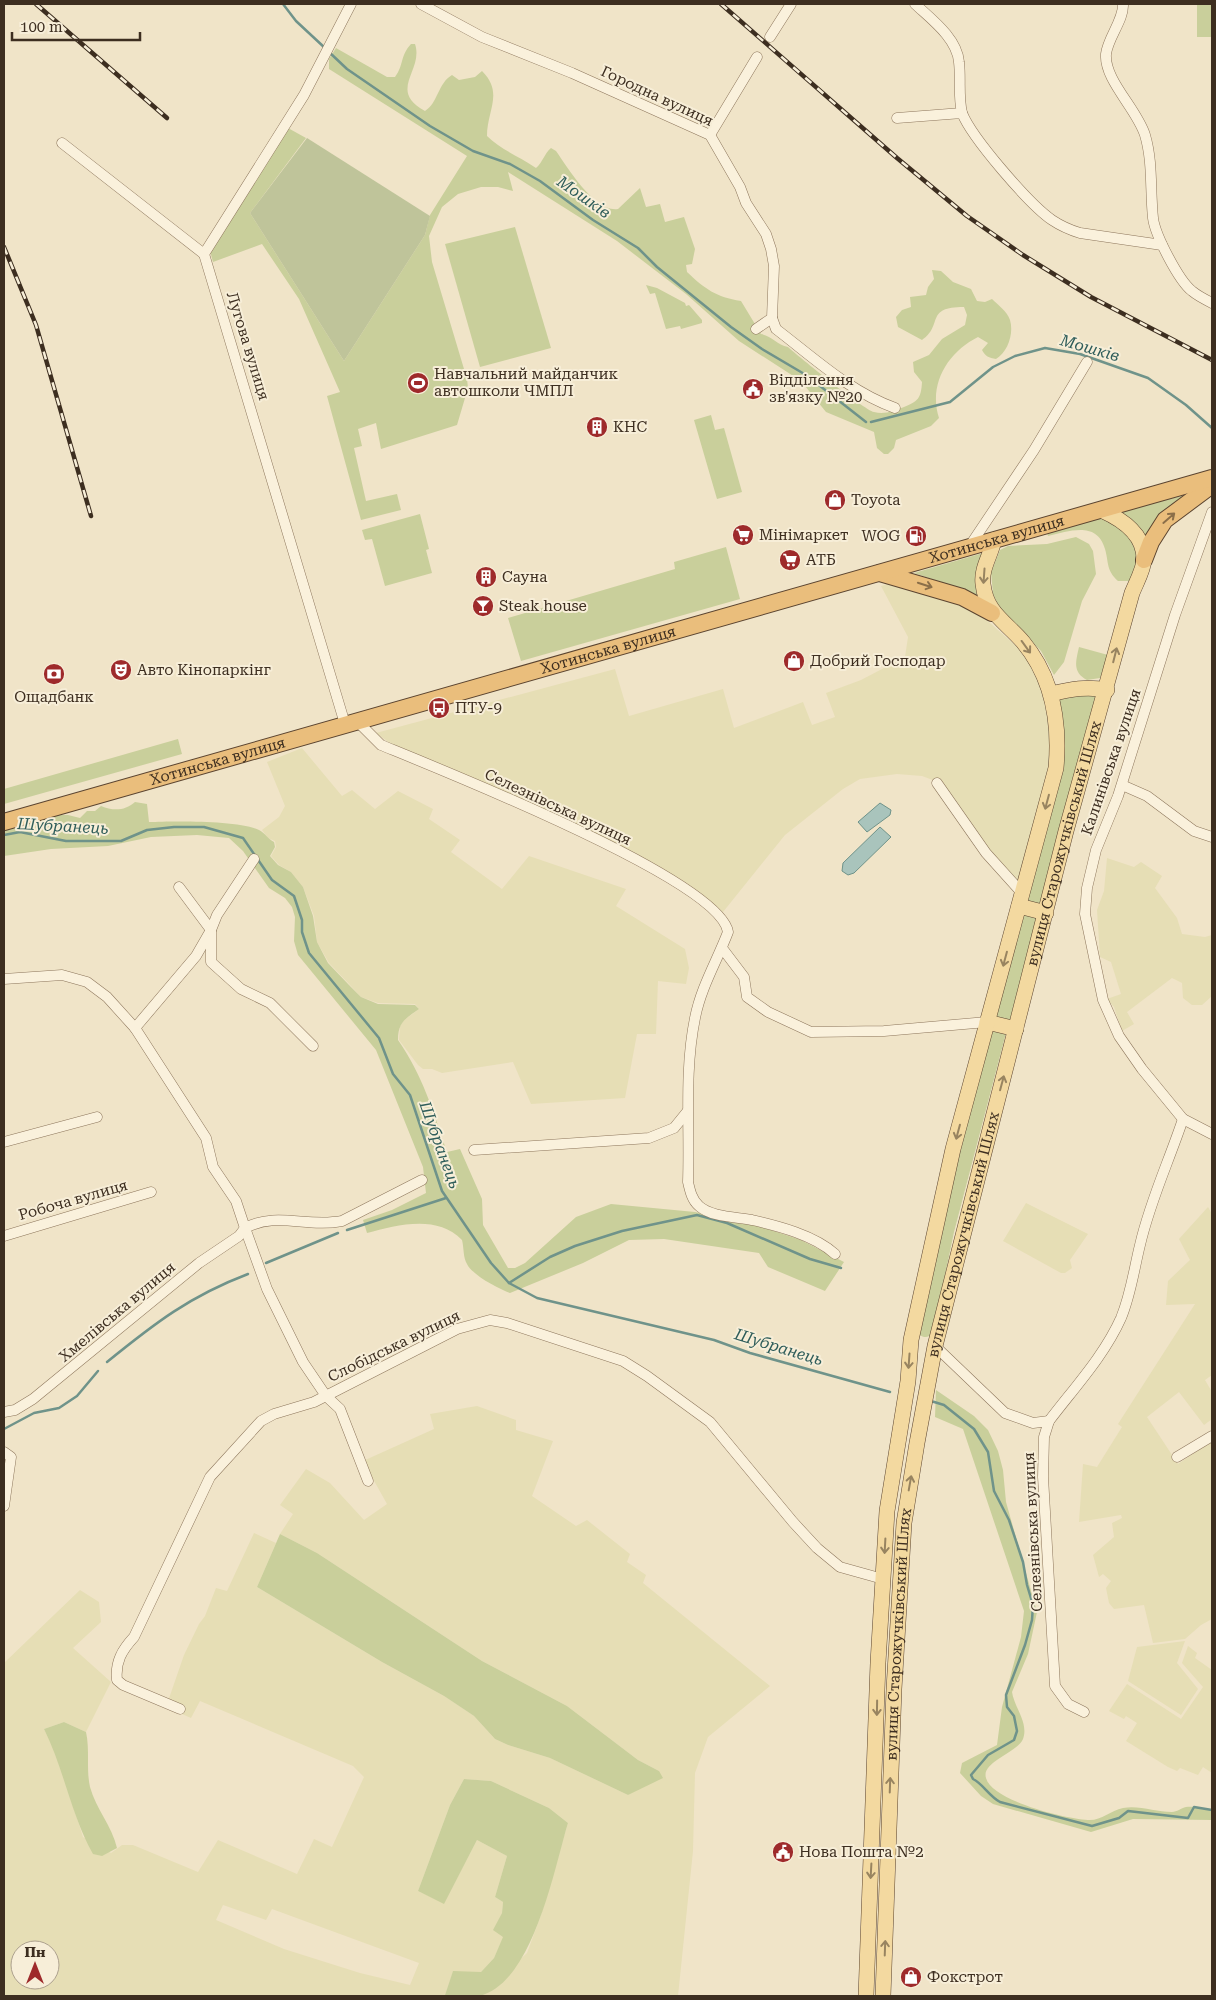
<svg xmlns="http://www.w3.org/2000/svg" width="1216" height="2000" font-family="'Roboto Serif',serif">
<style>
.farmland{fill:#e6deb5;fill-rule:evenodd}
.green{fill:#c9cf9b}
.cemetery{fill:#bfc49a}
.water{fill:#a9c4bc;stroke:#6f938a}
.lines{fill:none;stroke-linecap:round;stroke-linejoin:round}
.stream{stroke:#6f938a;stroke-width:2.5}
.minor-casing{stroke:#8d765c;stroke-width:11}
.primary-casing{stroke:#5b4430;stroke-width:16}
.trunk-casing{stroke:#5b4430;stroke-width:18}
.minor{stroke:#faf1dc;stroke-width:10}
.primary{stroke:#f3d9a0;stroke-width:15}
.trunk{stroke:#eabe7c;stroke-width:16}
.rail-casing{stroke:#3d2e20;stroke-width:4.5}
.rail{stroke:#f7eed8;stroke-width:2.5;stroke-dasharray:8;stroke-linecap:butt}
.oneway{stroke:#8b6f49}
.oneway2{stroke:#988460}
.labels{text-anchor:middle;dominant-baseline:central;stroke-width:4;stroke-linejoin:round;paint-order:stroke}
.street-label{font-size:15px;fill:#3d2e20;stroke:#f7eed8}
.poi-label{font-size:15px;fill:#3d2e20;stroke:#f7eed8;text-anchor:start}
.water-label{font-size:16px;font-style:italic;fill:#2f5d5a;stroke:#f7eed8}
</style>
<rect width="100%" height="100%" fill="#f0e4c8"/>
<g class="farmland">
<polygon points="891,583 945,596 982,616 1025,654 1048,696 1051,759 1020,883 991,852 953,797 938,782 922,776 897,774 860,779 843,789 785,835 723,912 628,853 398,749 376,733 615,669 629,716 723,689 734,728 803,702 812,725 835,717 826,693 861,680 905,657 908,637 881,586"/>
<polygon points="302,748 342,796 352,790 375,809 398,791 433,809 429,819 460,840 451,852 502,889 529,856 626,889 616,906 685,949 689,968 686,984 658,981 656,1034 637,1034 625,1098 531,1104 513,1062 442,1073 432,1069 423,1069 418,1065 399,1040 400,1026 403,1021 419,1009 415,1004 378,1003 361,997 349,984 329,963 317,942 314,916 303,887 291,872 279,865 271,856 276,847 275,841 268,838 262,830 279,817 285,806 267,762"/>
<polygon points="1107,858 1134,867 1141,862 1162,876 1155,888 1177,918 1182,934 1205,937 1212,935 1212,996 1202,1005 1192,1005 1183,998 1182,983 1172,978 1127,1012 1134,1024 1122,1031 1114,1007 1107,999 1121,994 1111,962 1100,957 1097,910 1104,891"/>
<polygon points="1026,1203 1088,1234 1070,1260 1072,1268 1065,1273 1061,1273 1003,1241"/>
<polygon points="1208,1207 1212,1214 1212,1375 1205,1380 1212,1392 1212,1419 1204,1425 1179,1392 1147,1417 1178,1464 1212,1441 1212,1619 1201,1625 1185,1639 1153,1643 1144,1605 1114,1609 1109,1603 1106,1588 1111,1581 1103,1574 1099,1577 1093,1555 1114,1537 1112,1523 1122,1518 1121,1515 1079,1522 1083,1464 1097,1467 1122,1427 1118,1424 1195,1304 1166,1305 1168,1281 1190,1260 1179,1239"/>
<path d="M477,1406L516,1420V1430L553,1441L532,1496L576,1526L587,1520L630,1554L627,1562L646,1575L643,1583L770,1686L708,1737L695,1773L693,1851L678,1996H477H480L527,1953L541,1915L568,1823L549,1808L491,1781L464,1779L450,1805L418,1891L444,1903L477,1840L507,1856L495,1897L503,1902L502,1913L494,1930L504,1936L494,1958L481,1972H453L445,1995L452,1996H4V1663L80,1590L99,1602L101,1622L73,1648L111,1682L86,1732L64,1722L44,1729L57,1755L83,1837L111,1853L122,1845H133L198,1872L218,1840L297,1874L314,1839L332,1847L364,1777L353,1766L200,1701L191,1718L166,1707L184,1655L199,1624L205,1616L216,1588L227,1591L254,1533L276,1543L257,1587L382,1662L444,1696L474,1716L495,1739L508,1745L550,1758L628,1795L659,1771L638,1760L567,1706L482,1661L317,1553L280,1534L293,1514L280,1505L306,1469L330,1483L364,1520L387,1504L363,1461L434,1429L430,1414ZM223,1905L266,1920L272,1909L419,1963L410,1985L360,1973L284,1949L216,1920ZM20,1950H50V1980H20Z"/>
<polygon points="1185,1641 1177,1663 1198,1689 1181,1715 1128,1681 1137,1647"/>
<polygon points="1188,1646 1197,1653 1195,1658 1212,1670 1212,1773 1203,1767 1198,1775 1180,1768 1177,1771 1168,1767 1126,1741 1137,1723 1126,1716 1124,1719 1109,1711 1127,1684 1181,1719 1203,1687 1182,1663"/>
</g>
<g class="green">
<rect x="1197" y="4" width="15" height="33"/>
<path d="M411,44H415C424,71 387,90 425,111C438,103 438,83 452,75L459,80L475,77L482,71C504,93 487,110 487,136C501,150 519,156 536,168C543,162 544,154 551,148L556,151C568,168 595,213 618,209L640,188L646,207L660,204L665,222L684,217L695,249L692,264L686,265L687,272C705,289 716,297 741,301L761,334C772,336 777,345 788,347C798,356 864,410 874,412C884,415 894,411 904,407C918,401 921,399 922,382L914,372L913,362L929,355L942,339L965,325L967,315L964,307C924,307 944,325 922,340L898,327L896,317L902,310L911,307L910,297L926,295L928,287L934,279L932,270L941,271L953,282L971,289L977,301L985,302L992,299C998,305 1007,311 1010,320C1014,333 1008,352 996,359C989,358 985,356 982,350L988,343L978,337C948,352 928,384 939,418L931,426L896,440L894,448L888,454H884L877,448L874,432L826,412L801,381L739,341L686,294L617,241L508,172L513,191L498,187H481L458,194L442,207L429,236L432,262L467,379L468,388L457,425L381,449L376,423L358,429L362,446L354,448L366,501L397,494L401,510L361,520L327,396L340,392L299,299L262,244L213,262L210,251L288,128L306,138L250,213L344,361L425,235L430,215L467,156L329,69V59L336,48L387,77H395C404,65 400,56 411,44Z"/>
<polygon points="515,227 551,348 480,367 445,244"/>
<polygon points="646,285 657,288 685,303 686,306 689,305 702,320 702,323 681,329 680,326 666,329 655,293 650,294"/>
<polygon points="711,415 715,430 724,428 742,492 717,499 694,420"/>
<polygon points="1188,494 1145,543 1118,513"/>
<polygon points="420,514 429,549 426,550 432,573 385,586 372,539 365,540 362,530"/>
<path d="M1102,518C1111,520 1115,525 1122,531C1140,547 1140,560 1130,581H1118C1106,570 1109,563 1105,549C1097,521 1070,531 1048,536L1047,533Z"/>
<polygon points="1076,537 1089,544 1093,551 1096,574 1082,601 1064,662 1054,675 1041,651 999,607 993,594 991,572 1000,550 1008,546 1047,544"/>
<polygon points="726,547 740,599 521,661 508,618 675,569 674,562"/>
<polygon points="983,553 982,600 964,590 914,573"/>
<path d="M1079,647L1108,655L1100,678L1087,680C1072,672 1076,661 1079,647Z"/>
<polygon points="1066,696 1097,696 1041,905 1030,904 1025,898 1046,822 1058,700"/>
<polygon points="178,739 182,754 4,804 4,789"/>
<path d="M135,802L147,804L149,822C173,821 240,820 259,830C265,833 268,839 274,842L275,847L270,856L278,865L291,872L303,887L313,916L317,942L328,963L349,985L361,997L378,1004L415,1005L419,1009C405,1019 398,1022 398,1040C423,1076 433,1111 447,1152L460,1149L482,1199L483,1225L508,1268H515L525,1263L576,1217L611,1204L695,1212L753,1224L801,1240L844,1262L825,1291L768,1267L759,1253L664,1239L629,1240L583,1263L510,1293C499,1289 472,1275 467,1264C463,1258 464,1248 462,1240C437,1214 397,1225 367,1233L363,1220L392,1210L426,1193L423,1167L376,1050L298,955L294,941L295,917L292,907L285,898L269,888L243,851L229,838L197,835L151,837L108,846L51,849L4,856V828L41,815H68L80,818L87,811H95L101,806C113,811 125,811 135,802Z"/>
<polygon points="1025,914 1034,916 1037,920 1010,1020 1005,1021 994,1016 1020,915"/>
<path d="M990,1029L1006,1033L954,1232L933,1333C928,1338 925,1338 919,1335L928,1270Z"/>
<path d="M936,1390L974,1416L988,1430L998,1451L1003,1470L1006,1502L1037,1612L1028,1654L1012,1692C1014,1707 1029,1723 1023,1739C1017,1753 981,1762 986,1778C992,1801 1066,1819 1088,1820C1101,1821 1110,1811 1123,1808C1139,1805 1156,1812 1172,1812C1177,1812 1181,1808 1186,1807C1194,1806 1204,1808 1212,1810V1820L1133,1819L1091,1832L993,1804L981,1796L960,1773L962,1763L997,1745L1002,1707L1021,1637L1024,1611L963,1429L935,1417Z"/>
<polygon points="280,1534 317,1553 482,1661 567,1706 638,1760 659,1771 663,1778 628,1795 550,1758 508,1745 495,1739 474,1716 444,1696 382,1662 257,1587"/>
<path d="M64,1722L86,1732C90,1750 86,1769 90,1787C96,1809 112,1826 117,1848L102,1856L93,1854C71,1815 64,1769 44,1729Z"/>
<path d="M464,1779L491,1781L549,1808L568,1823C554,1869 533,1984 479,1996C469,1998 455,1997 445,1995L453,1971L481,1972L494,1958L503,1937L493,1930L502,1913L503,1902L495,1897L507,1856L477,1840L444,1904L418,1891L450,1805Z"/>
</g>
<polygon class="cemetery" points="307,138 430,216 425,235 344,361 250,213"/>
<g class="water">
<polygon points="880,803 891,810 890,815 867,832 858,822"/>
<polygon points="880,827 891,837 854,873 848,875 842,871 843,863"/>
</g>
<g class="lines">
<g class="stream">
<polyline points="283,4 296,21 325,48"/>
<polyline points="329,52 347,69 430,126 473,151 510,164 540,181 593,220 638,248 657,267 731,327 762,349 806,375 866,422"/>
<polyline points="871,422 950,402 993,367 1015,356 1045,348 1080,354 1148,378 1186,405 1212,428"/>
<polyline points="4,835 20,832 66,841 121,841 147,830 174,827 204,827 243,838 272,880 294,896 302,920 302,932 309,953 379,1038 393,1074 410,1095 442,1191 491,1263 509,1283 537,1298 714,1340 750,1353 890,1392"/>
<polyline points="347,1230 446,1198"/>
<polyline points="266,1263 338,1233"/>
<polyline points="509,1283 550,1257 575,1246 622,1231 697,1215 727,1223 810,1259 841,1268"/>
<path d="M107,1362C155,1323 190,1296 248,1274"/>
<path d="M931,1401L944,1405L974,1429L988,1452L994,1491L1009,1520L1023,1562L1027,1585L1033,1605L1032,1620L1025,1645L1006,1695L1007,1707L1014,1716L1017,1731L1014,1740L988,1755L971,1775L973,1779C983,1784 989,1796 1000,1802L1092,1826L1119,1818L1128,1811L1188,1818L1194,1807L1212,1810"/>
<polyline points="4,1429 34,1413 59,1408 77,1396 98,1371"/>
</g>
<g class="minor-casing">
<g id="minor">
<polyline points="421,4 482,37 572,73 710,135 740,187 746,203 766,234 771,249 774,266 772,318 756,329"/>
<path d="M915,4C931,19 957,38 959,62C961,79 958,96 962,113"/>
<path d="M1123,4C1124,20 1108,37 1106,54C1104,80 1137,109 1145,135C1153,162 1150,190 1153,218C1155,235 1179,281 1192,291C1198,296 1206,300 1212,303"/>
<polyline points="770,37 791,4"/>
<path d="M897,118L962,113C972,138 1029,204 1052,220C1061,226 1070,230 1080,233L1162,245"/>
<polyline points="710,135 757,57"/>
<polyline points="62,143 204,254"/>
<path d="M772,318L776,329C814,358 850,392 895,408"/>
<polyline points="1212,512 1175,615 1118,796 1096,850 1087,888 1085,914 1103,1000 1119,1036 1142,1069 1183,1119 1212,1134"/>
<polyline points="969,547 1034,450 1087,362"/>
<path d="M357,721L381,745C437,768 720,880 728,932C717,961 701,987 695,1018C684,1072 690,1127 688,1182C690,1191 692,1200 699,1206C711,1217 736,1217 752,1220C778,1226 814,1235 835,1254"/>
<polyline points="345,724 204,254 304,95 351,4"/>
<polyline points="937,783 986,853 1022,893"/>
<polyline points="1122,785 1147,796 1194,831 1212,837"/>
<polyline points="179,887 211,930 211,962 241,989 270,1003 313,1046"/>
<polyline points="722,948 744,977 747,997 768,1012 811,1032 884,1031 987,1022"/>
<path d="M4,979L62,975L87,982L107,997L135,1028L206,1138L213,1167L236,1201L245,1228C278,1211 306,1228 342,1221L422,1180"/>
<polyline points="135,1028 196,956 211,930 217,915 254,859"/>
<polyline points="4,1142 97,1117"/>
<polyline points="474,1150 649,1138 674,1128 687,1112"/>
<polyline points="245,1228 267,1289 303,1362 326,1396 340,1409 368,1481"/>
<polyline points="4,1236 151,1192"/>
<polyline points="935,1346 1005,1413 1033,1423 1049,1421 1044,1437 1043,1477 1055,1686 1068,1704 1084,1712"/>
<polyline points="4,1412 15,1410 33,1399 199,1263 239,1236 245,1228"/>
<path d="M1049,1421C1074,1388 1104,1356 1121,1318C1131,1294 1134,1269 1140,1245C1150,1201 1169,1161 1183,1119"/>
<polyline points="4,1452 11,1457 4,1506"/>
<polyline points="1177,1457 1212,1436"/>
<path d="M180,1709L123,1685L117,1680C115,1662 122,1650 134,1637L210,1477L261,1421L274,1414L314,1402L457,1329L490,1320L507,1323L623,1361L647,1376L710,1422L793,1522L817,1548L840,1567L883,1579"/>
</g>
</g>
<g class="primary-casing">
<g id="primary">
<path d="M1051,694C1071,689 1087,686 1107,690"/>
<polyline points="1019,906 1046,913"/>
<polyline points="987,1022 1016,1029"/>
<path d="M866,1996L878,1663L887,1511L908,1381L911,1340L953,1149L1056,768C1060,723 1053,678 1023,642C1006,622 986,613 983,584C981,568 991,555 994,540"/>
<path id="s1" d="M883,1996L894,1689L904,1523L917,1443L935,1346L984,1153L1066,831L1132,593C1136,583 1144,569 1144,559C1144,534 1123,520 1103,511"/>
</g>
</g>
<g class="trunk-casing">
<g id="trunk">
<polyline points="1144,560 1151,542 1165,520 1212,485"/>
<polyline points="880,573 962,597 992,613"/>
<path id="s2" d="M4,822L1212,478"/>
</g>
</g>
<use href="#minor" class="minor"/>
<use href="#primary" class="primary"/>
<use href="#trunk" class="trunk"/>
<g class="rail-casing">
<g id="rail">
<polyline points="36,4 167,118"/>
<polyline points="721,4 897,158 967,216 1023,255 1091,297 1212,360"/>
<polyline points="4,247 36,325 91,516"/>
</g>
</g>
<use href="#rail" class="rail"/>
</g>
<defs><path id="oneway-shaft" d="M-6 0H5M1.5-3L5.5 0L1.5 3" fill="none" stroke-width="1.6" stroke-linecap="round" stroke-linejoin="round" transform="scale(1.25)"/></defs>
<g class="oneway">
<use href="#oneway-shaft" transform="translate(1169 518) rotate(-41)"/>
<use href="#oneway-shaft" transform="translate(925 585) rotate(18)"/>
</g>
<g class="oneway2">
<use href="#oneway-shaft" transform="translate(984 576) rotate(94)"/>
<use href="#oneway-shaft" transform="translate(1026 647) rotate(54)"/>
<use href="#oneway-shaft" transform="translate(1115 655) rotate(-76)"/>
<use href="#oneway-shaft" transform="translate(1047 802) rotate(105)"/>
<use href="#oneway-shaft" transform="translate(1005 959) rotate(105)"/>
<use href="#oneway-shaft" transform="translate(1002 1083) rotate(-75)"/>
<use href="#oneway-shaft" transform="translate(958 1132) rotate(105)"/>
<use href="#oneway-shaft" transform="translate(909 1361) rotate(94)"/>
<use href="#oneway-shaft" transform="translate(910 1483) rotate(-80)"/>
<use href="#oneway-shaft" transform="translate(885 1546) rotate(93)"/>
<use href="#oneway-shaft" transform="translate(877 1708) rotate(91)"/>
<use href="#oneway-shaft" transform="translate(890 1785) rotate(-88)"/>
<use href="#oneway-shaft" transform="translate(871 1871) rotate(93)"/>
<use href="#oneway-shaft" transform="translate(885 1948) rotate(-88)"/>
</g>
<defs>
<g id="stadium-disc" transform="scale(1.125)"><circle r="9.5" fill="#9e2a2b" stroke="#f7eed8"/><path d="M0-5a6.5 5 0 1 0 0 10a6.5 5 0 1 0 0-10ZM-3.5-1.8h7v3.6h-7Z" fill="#fff"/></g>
<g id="civic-disc" transform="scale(1.125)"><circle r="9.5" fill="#9e2a2b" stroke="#f7eed8"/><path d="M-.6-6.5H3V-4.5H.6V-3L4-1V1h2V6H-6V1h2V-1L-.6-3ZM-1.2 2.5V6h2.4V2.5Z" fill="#fff"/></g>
<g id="building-disc" transform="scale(1.125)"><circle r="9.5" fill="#9e2a2b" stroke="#f7eed8"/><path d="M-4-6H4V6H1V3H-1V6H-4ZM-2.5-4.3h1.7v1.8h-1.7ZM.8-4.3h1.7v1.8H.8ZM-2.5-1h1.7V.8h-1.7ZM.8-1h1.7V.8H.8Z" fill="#fff"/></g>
<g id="shop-disc" transform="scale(1.125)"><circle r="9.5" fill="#9e2a2b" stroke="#f7eed8"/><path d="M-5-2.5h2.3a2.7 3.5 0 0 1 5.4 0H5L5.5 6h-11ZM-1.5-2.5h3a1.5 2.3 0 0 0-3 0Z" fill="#fff"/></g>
<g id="supermarket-disc" transform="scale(1.125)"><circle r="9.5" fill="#9e2a2b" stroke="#f7eed8"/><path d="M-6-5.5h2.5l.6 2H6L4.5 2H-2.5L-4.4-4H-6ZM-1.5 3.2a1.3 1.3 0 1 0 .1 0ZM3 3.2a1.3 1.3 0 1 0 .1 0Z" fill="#fff"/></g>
<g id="fuel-disc" transform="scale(1.125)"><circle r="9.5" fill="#9e2a2b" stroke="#f7eed8"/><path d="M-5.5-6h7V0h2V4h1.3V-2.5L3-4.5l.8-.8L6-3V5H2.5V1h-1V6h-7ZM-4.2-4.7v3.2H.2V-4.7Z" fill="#fff"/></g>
<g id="bar-disc" transform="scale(1.125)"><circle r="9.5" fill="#9e2a2b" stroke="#f7eed8"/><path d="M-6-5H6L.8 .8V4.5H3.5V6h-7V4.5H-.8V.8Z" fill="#fff"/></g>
<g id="theatre-disc" transform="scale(1.125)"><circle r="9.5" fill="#9e2a2b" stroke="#f7eed8"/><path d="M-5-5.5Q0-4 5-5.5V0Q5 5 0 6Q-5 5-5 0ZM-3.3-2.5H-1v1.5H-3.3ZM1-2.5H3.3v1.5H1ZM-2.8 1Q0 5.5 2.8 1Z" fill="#fff"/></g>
<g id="bank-disc" transform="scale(1.125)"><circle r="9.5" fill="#9e2a2b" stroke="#f7eed8"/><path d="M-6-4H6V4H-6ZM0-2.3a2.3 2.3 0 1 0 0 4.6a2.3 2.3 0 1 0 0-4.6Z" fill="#fff"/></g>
<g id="bus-disc" transform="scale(1.125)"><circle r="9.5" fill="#9e2a2b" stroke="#f7eed8"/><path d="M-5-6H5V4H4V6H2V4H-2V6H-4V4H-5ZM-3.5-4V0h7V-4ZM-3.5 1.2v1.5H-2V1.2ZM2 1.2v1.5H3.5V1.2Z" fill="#fff"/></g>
</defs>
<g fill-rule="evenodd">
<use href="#stadium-disc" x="418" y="383"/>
<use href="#civic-disc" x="753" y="389"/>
<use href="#building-disc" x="597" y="427"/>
<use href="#shop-disc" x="835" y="500"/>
<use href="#supermarket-disc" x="743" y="535"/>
<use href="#fuel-disc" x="916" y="536"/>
<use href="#supermarket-disc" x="790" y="560"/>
<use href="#building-disc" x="486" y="577"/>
<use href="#bar-disc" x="483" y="606"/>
<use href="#shop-disc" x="794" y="661"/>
<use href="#theatre-disc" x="121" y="670"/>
<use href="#bank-disc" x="54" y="674"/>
<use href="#bus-disc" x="439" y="708"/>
<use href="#civic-disc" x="783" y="1852"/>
<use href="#shop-disc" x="911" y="1977"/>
</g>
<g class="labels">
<g class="street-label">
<text transform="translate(657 96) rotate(25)">Городна вулиця</text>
<text transform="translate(248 346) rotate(73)">Лугова вулиця</text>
<text stroke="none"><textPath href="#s2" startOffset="1032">Хотинська вулиця</textPath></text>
<text stroke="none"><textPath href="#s2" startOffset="628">Хотинська вулиця</textPath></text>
<text stroke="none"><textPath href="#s2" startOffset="222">Хотинська вулиця</textPath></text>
<text transform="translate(1111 762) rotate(-71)">Калинівська вулиця</text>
<text transform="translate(558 807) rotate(25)">Селезнівська вулиця</text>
<text stroke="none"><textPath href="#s1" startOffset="1172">вулиця Старожучківський Шлях</textPath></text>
<text transform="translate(73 1200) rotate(-16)">Робоча вулиця</text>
<text stroke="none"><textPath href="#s1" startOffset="768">вулиця Старожучківський Шлях</textPath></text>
<text transform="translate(117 1312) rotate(-40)">Хмелівська вулиця</text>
<text transform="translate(394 1346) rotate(-26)">Слобідська вулиця</text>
<text transform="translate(1033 1532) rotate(-93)">Селезнівська вулиця</text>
<text stroke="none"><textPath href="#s1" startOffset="362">вулиця Старожучківський Шлях</textPath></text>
</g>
<g class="poi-label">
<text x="434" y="374">Навчальний майданчик<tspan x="434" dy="17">автошколи ЧМПЛ</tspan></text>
<text x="769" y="380">Відділення<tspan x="769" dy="17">зв'язку №20</tspan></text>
<text x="613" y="427">КНС</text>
<text x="851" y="500">Toyota</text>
<text x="759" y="535">Мінімаркет</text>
<text x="900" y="536" text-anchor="end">WOG</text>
<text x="806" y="560">АТБ</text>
<text x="502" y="577">Сауна</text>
<text x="499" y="606">Steak house</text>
<text x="810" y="661">Добрий Господар</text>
<text x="137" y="670">Авто Кінопаркінг</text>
<text x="54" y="697" text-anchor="middle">Ощадбанк</text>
<text x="455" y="708">ПТУ-9</text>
<text x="799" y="1852">Нова Пошта №2</text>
<text x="927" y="1977">Фокстрот</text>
</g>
<g class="water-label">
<text transform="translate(584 197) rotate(35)">Мошків</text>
<text transform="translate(1090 348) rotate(16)">Мошків</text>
<text transform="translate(63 826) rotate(3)">Шубранець</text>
<text transform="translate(440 1145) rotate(70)">Шубранець</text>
<text transform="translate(779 1347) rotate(17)">Шубранець</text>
</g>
</g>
<rect width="1216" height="2000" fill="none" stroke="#3d2e20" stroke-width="10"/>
<g transform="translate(35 1965)"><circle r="24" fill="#f7eed8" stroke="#ada18e"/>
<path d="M0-4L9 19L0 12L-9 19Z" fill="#9e2a2b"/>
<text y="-8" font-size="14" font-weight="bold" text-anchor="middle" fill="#3d2e20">Пн</text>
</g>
<path d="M12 32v8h128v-8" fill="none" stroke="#3d2e20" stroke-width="2.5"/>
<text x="20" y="32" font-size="15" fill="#3d2e20" stroke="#f7eed8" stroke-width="4" paint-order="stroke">100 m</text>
</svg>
